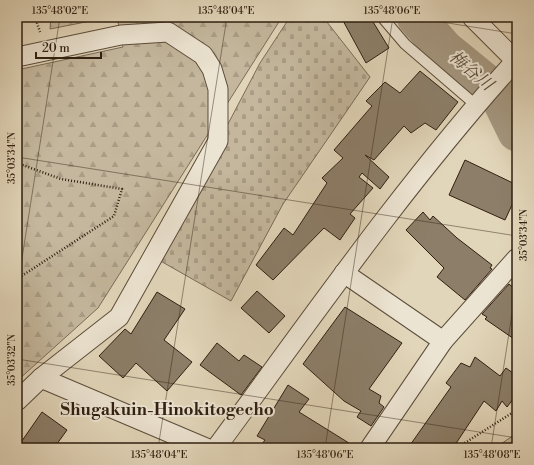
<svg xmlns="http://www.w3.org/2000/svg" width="534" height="465" font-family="'Libre Bodoni','Noto Serif JP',serif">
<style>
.forest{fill:url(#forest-firs);stroke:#7a6b57}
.cemetery{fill:url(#cemetery-stones);stroke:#7a6b57}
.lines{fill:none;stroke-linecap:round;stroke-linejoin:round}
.river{stroke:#a59881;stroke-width:39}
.building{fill:#8c7e69;stroke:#2f1f11}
.lane-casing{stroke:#5c4d3b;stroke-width:12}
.street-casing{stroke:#5c4d3b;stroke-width:21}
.path{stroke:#2f1f11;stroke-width:2.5;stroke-dasharray:1 2;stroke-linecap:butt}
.lane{stroke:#ece4d2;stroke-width:10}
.street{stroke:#ece4d2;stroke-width:19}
.ticks{fill:none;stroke:#2f1f11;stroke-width:1;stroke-opacity:0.45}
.labels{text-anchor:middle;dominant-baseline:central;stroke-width:4;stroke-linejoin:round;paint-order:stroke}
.water-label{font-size:17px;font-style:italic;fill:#584938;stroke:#ece4d2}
.neighbourhood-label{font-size:17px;font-weight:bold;fill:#2f1f11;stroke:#ece4d2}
.neatline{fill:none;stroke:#2f1f11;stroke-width:1.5}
.ticks-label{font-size:10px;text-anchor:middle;fill:#2f1f11}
</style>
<defs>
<pattern id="forest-firs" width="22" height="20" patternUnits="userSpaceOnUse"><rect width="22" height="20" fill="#c4b79d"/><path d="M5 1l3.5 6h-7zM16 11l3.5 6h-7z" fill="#a99d86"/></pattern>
<pattern id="cemetery-stones" width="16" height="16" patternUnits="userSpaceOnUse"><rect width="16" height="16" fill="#c4b79d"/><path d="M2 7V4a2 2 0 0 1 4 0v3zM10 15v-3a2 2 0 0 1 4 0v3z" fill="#a99d86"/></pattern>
</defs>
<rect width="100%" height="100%" fill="#e2d6ba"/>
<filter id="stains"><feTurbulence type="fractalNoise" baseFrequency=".005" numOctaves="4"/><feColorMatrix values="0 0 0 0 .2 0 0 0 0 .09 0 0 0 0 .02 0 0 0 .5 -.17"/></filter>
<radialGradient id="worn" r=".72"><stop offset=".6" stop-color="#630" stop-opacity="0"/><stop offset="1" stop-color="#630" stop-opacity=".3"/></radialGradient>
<g class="forest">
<polygon points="51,17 111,17 50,29"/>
<polygon points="117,17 282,17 98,308 17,381 17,70 123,47"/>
<polygon points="517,433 517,448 495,448"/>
</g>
<polygon class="cemetery" points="290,17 323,17 370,77 283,204 231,301 157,259 260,63"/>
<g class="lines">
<polyline class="river" points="416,17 445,50 498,93 517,132"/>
</g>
<g class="building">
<polygon points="341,17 370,17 389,48 366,63"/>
<polygon points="420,71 458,102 436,130 425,123 411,133 404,126 374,160 365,155 389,177 380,189 362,173 359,177 373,188 350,214 355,218 340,240 324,228 273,280 256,265 284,228 293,235 327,183 322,178 343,158 334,150 372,106 366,101 385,82 400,93"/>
<polygon points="465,160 517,185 517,194 505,220 449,195"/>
<polygon points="423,212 430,220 433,216 457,238 492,265 490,268 492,269 465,300 437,277 444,268 406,230"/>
<polygon points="509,284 517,291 517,341 485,319 487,317 482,314"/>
<polygon points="257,291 285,316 269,333 241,308"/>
<polygon points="157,292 185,309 164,340 192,362 167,391 136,363 123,378 99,356 125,329 131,334"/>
<polygon points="345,307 402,343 369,389 381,396 379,403 384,407 371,426 357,417 361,411 344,401 303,364"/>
<polygon points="217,343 239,361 244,355 262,367 241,395 200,365"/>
<polygon points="475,357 500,376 506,368 517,376 517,394 507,407 502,401 496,411 484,401 453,448 408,448 451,387 446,383 461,363 470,367"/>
<polygon points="288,385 309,399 299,412 357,448 259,448 265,440 257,436"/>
<polygon points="42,412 67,430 54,448 17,448"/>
</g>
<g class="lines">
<g class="lane-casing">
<polyline id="lane" points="382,17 405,44 477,106"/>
</g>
<g class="street-casing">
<g id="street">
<polyline points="472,17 516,61"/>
<polyline points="17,57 121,35 168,32 203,55 212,69 218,89 218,141 119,317 41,378 17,401"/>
<polyline points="344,273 443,341"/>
<polyline points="41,378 206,448"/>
<path d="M216,448C313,316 407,181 517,59"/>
<polyline points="370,448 443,341 517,258"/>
</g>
</g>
<g class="path">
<polyline points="35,17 40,32"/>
<polyline points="17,163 61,179 122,189 114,216 17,279"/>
<polyline points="457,448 515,411 517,411"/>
</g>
<use href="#lane" class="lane"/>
<use href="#street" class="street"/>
</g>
<path class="ticks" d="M410,17L517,34M17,157L517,236M17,290L60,17M17,359L517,438M158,448L227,17M325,448L393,17M491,448L517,282"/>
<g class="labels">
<g class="water-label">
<text transform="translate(471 71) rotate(40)">梅谷川</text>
</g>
<g class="neighbourhood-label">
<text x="167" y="410">Shugakuin-Hinokitogecho</text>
</g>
</g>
<rect width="534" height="465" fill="none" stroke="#e2d6ba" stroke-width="44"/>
<path d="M36 52v6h65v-6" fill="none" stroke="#2f1f11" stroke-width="2"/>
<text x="42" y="52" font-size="12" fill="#2f1f11" stroke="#ece4d2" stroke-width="3" paint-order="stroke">20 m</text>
<rect x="22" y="22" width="490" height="421" class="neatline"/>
<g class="ticks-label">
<text x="60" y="14">135°48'02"E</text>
<text x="226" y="14">135°48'04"E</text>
<text x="392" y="14">135°48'06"E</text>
<text transform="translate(11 158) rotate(-90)" y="4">35°03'34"N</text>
<text transform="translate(523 235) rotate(-90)" y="4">35°03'34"N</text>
<text transform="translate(11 360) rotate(-90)" y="4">35°03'32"N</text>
<text x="159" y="458">135°48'04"E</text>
<text x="325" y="458">135°48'06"E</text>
<text x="492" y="458">135°48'08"E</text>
</g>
<rect width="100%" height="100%" filter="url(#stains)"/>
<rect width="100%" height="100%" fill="url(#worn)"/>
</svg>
